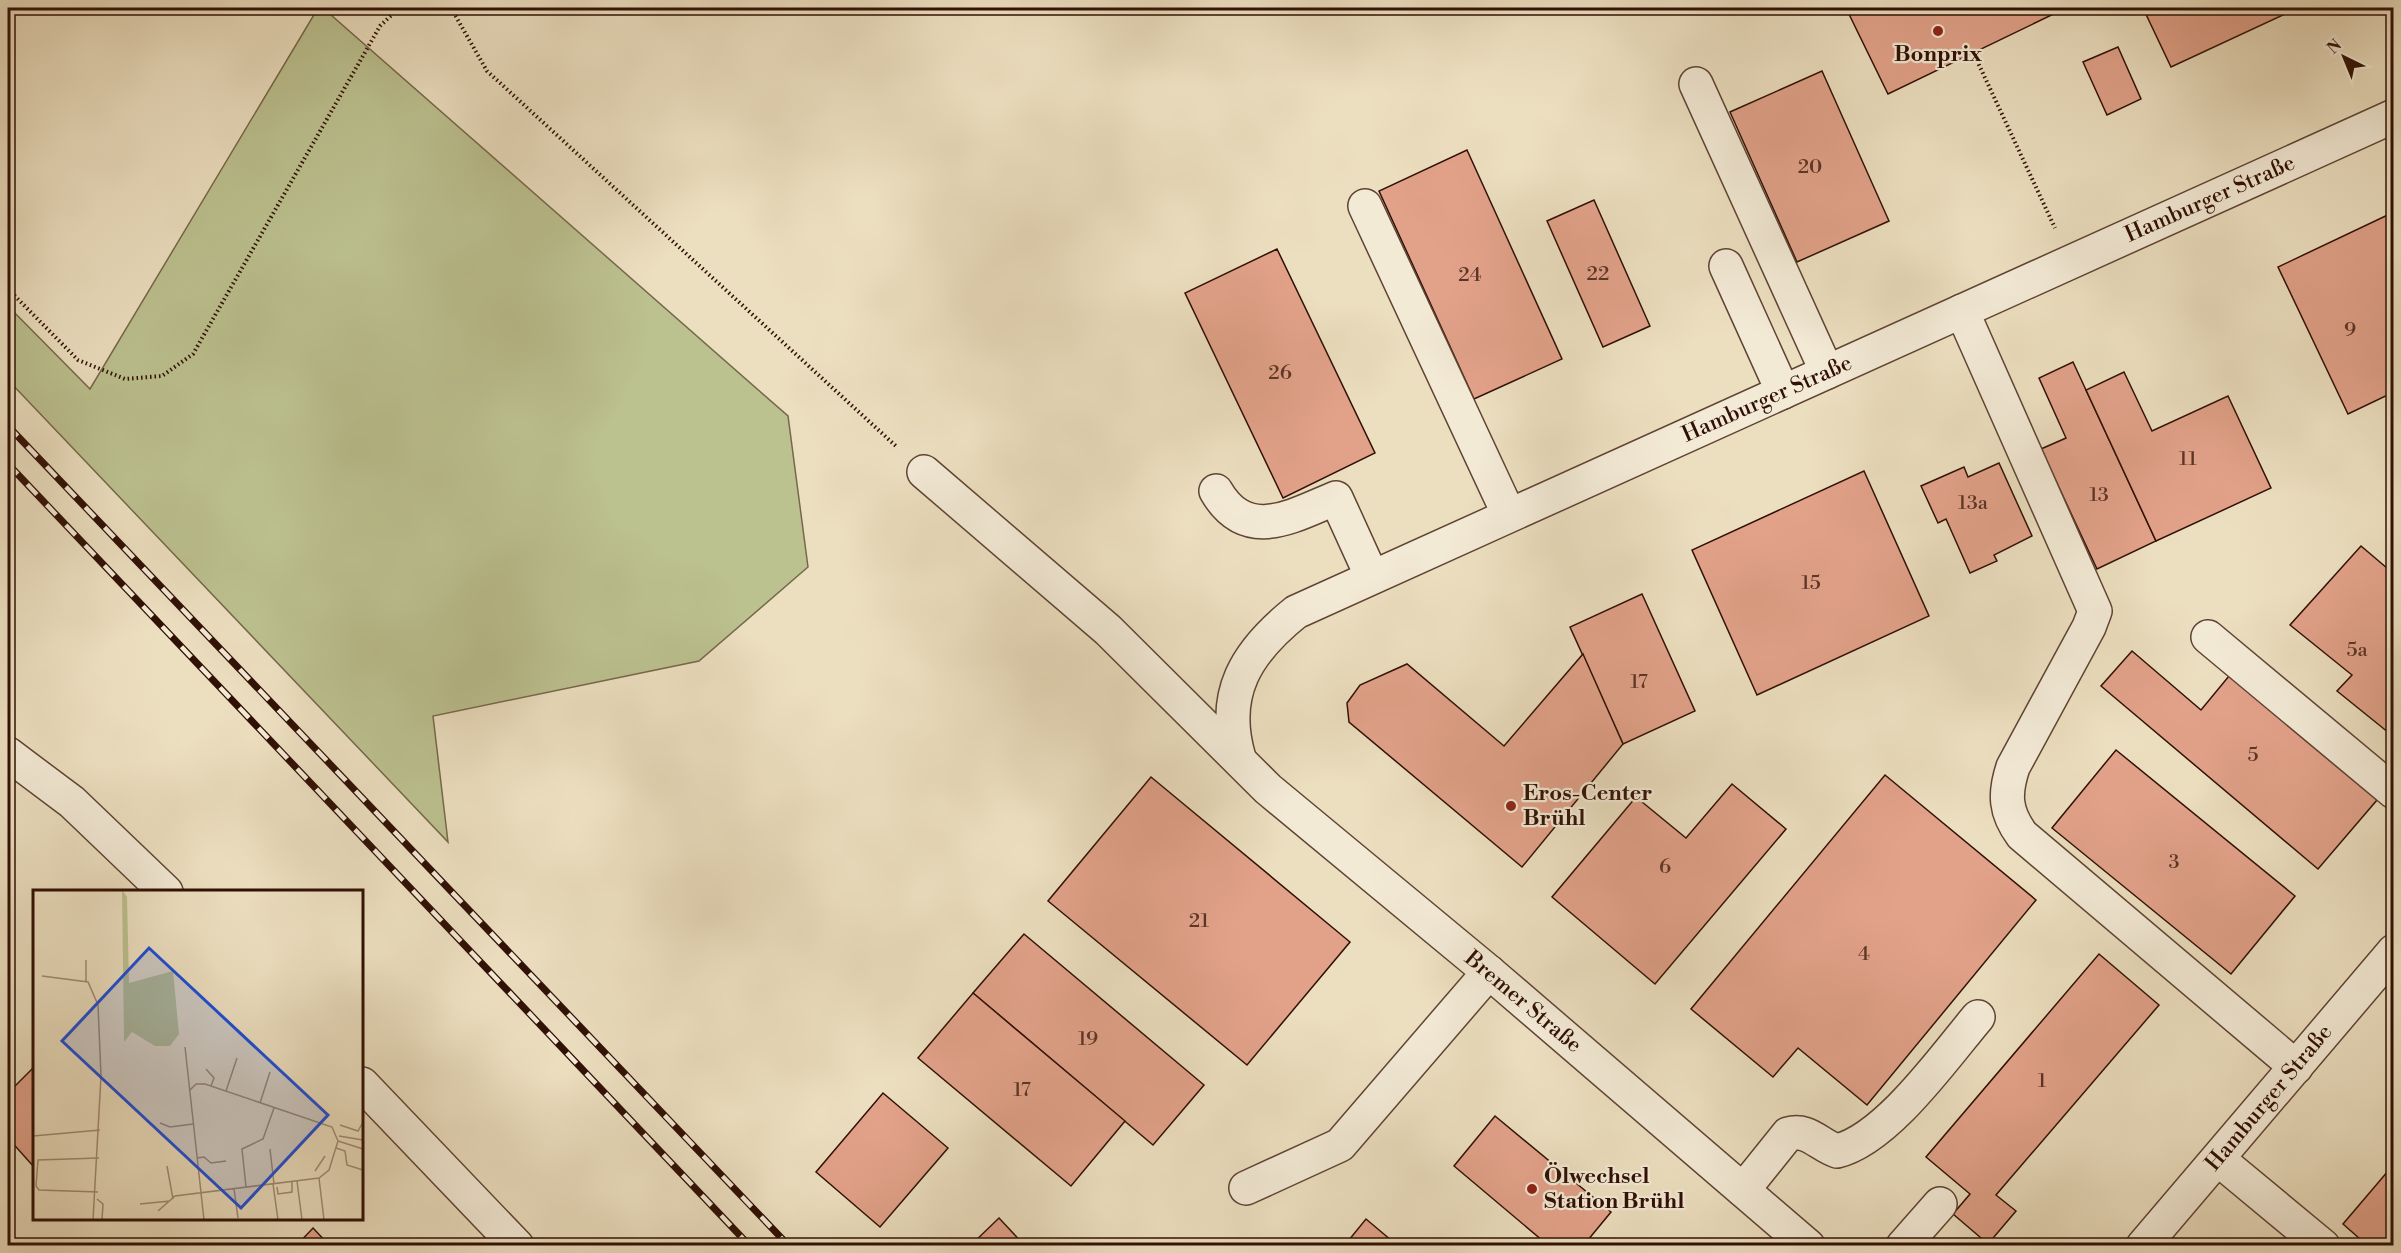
<svg xmlns="http://www.w3.org/2000/svg" width="2401" height="1253" font-family="'Libre Bodoni',serif">
<style>
.green{fill:#bcc190;stroke:#76684a;stroke-width:1.5}
.building{fill:#e2a28a;stroke:#301005;stroke-width:1.5}
.lines{fill:none;stroke-linecap:round;stroke-linejoin:round}
.minor-casing{stroke:#5f4434;stroke-width:36}
.path{stroke:#301005;stroke-width:4;stroke-dasharray:1.5 3;stroke-linecap:butt}
.minor{stroke:#f3ead6;stroke-width:33}
.rail-casing{stroke:#301005;stroke-width:7}
.rail{stroke:#f3ead6;stroke-width:4.5;stroke-dasharray:14;stroke-linecap:butt}
.poi-dot{fill:#8f2418;stroke:#f3ead6;stroke-width:2}
.labels{text-anchor:middle;dominant-baseline:central;stroke-width:4.5;stroke-linejoin:round;paint-order:stroke}
.number-label{font-size:20px;fill:#5c3426}
.poi-label{font-size:22px;font-weight:bold;fill:#301005;stroke:#f3ead6;text-anchor:start}
.street-label{font-size:22px;fill:#301005;stroke:#f3ead6}
.inset-road{fill:none;stroke:#a18c75;stroke-width:1.5}
.view{fill:#1d4ed8;fill-opacity:0.15;stroke:#1d4ed8;stroke-width:3}
.inset-edge{fill:none;stroke:#301005;stroke-width:3}
</style>
<rect width="100%" height="100%" fill="#ecdfc0"/>
<filter id="stains"><feTurbulence type="fractalNoise" baseFrequency=".00333" numOctaves="4"/><feColorMatrix values="0 0 0 0 .2 0 0 0 0 .09 0 0 0 0 .02 0 0 0 .5 -.17"/></filter>
<radialGradient id="worn" r=".72"><stop offset=".6" stop-color="#630" stop-opacity="0"/><stop offset="1" stop-color="#630" stop-opacity=".3"/></radialGradient>
<polygon class="green" points="318,8 323,8 788,416 808,567 699,661 433,716 448,842 8,380 8,306 90,389"/>
<g class="building">
<polygon points="1846,8 2064,8 2064,9 1888,94"/>
<polygon points="2143,8 2298,8 2171,67"/>
<polygon points="2118,47 2141,99 2107,115 2083,62"/>
<polygon points="1822,71 1889,221 1797,262 1730,112"/>
<polygon points="1467,150 1562,359 1474,399 1379,191"/>
<polygon points="1594,200 1650,326 1603,347 1547,221"/>
<polygon points="2394,212 2394,392 2348,414 2278,267"/>
<polygon points="1277,249 1375,453 1283,498 1185,293"/>
<polygon points="2073,362 2156,541 2097,569 2041,449 2066,438 2039,378"/>
<polygon points="2124,372 2152,431 2228,396 2271,488 2156,541 2086,390"/>
<polygon points="1999,463 2032,536 1994,555 1997,561 1970,573 1946,519 1938,523 1921,486 1964,467 1968,477"/>
<polygon points="1864,471 1929,616 1757,695 1692,550"/>
<polygon points="2361,546 2394,574 2394,737 2337,691 2352,675 2290,625"/>
<polygon points="1642,594 1695,711 1623,744 1570,627"/>
<polygon points="2132,651 2201,710 2229,676 2377,800 2318,869 2101,686"/>
<polygon points="1583,654 1623,744 1522,867 1349,722 1347,703 1360,685 1407,664 1504,746"/>
<polygon points="2116,750 2295,896 2231,974 2052,828"/>
<polygon points="1885,775 2036,900 1867,1105 1798,1048 1773,1077 1691,1009"/>
<polygon points="1151,777 1350,942 1247,1065 1048,901"/>
<polygon points="1732,784 1786,829 1655,984 1552,897 1636,797 1686,838"/>
<polygon points="1024,934 1204,1085 1153,1145 973,993"/>
<polygon points="2099,954 2159,1005 1996,1195 2016,1211 1988,1244 1953,1214 1970,1194 1926,1157"/>
<polygon points="973,993 1125,1121 1071,1186 918,1058"/>
<polygon points="34,1067 34,1167 8,1138 8,1093"/>
<polygon points="883,1093 948,1148 880,1227 816,1172"/>
<polygon points="1495,1116 1611,1212 1583,1246 1549,1246 1454,1166"/>
<polygon points="2394,1164 2394,1246 2368,1246 2343,1224"/>
<polygon points="999,1218 1025,1246 970,1246"/>
<polygon points="1366,1219 1398,1246 1344,1246"/>
<polygon points="313,1228 330,1246 296,1246"/>
</g>
<g class="lines">
<g class="minor-casing">
<g id="minor">
<polyline points="1696,84 1827,372"/>
<polyline points="1365,206 1509,515"/>
<polyline points="1726,266 1783,392"/>
<path d="M1962,311L2095,611L2089,627L2013,767C2004,794 2005,812 2022,835L2296,1067"/>
<polyline points="924,472 1108,630 1268,789 1489,972 1808,1246"/>
<path d="M1216,491C1247,544 1292,516 1336,498L1372,577"/>
<polyline points="2208,637 2394,792"/>
<polyline points="8,754 72,802 166,892"/>
<path d="M1239,758C1220,694 1246,652 1296,612L2394,116"/>
<polyline points="362,1084 517,1246"/>
<polyline points="2218,1159 2323,1246"/>
<polyline points="1246,1188 1340,1145 1489,972"/>
<path d="M1743,1190L1788,1134C1808,1128 1819,1145 1837,1151C1887,1139 1945,1056 1978,1017"/>
<polyline points="1903,1246 1940,1204"/>
<polyline points="2143,1246 2394,951"/>
</g>
</g>
<g class="path">
<polyline points="451,8 487,71 897,447"/>
<polyline points="1973,52 2055,228"/>
<polyline points="8,289 78,360 125,379 162,376 193,354 380,26 399,8"/>
</g>
<use href="#minor" class="minor"/>
<g class="rail-casing">
<g id="rail">
<polyline points="8,426 789,1246"/>
<polyline points="8,464 750,1246"/>
</g>
</g>
<use href="#rail" class="rail"/>
</g>
<g class="poi-dot">
<circle cx="1938" cy="31" r="6"/>
<circle cx="1511" cy="806" r="6"/>
<circle cx="1532" cy="1189" r="6"/>
</g>
<g class="labels">
<g class="number-label">
<text x="1810" y="167">20</text>
<text x="1598" y="274">22</text>
<text x="1470" y="275">24</text>
<text x="2350" y="330">9</text>
<text x="1280" y="373">26</text>
<text x="2188" y="459">11</text>
<text x="2099" y="495">13</text>
<text x="1973" y="503">13a</text>
<text x="1811" y="583">15</text>
<text x="2357" y="650">5a</text>
<text x="1639" y="682">17</text>
<text x="2253" y="755">5</text>
<text x="2174" y="862">3</text>
<text x="1665" y="867">6</text>
<text x="1199" y="921">21</text>
<text x="1864" y="954">4</text>
<text x="1088" y="1039">19</text>
<text x="2042" y="1081">1</text>
<text x="1022" y="1090">17</text>
</g>
<g class="poi-label">
<text x="1938" y="54" text-anchor="middle">Bonprix</text>
<text x="1523" y="793">Eros-Center<tspan x="1523" dy="25">Brühl</tspan></text>
<text x="1544" y="1176">Ölwechsel<tspan x="1544" dy="25">Station Brühl</tspan></text>
</g>
<g class="street-label">
<text transform="translate(2210 199) rotate(-24)">Hamburger Straße</text>
<text transform="translate(1767 399) rotate(-24)">Hamburger Straße</text>
<text transform="translate(1523 1002) rotate(40)">Bremer Straße</text>
<text transform="translate(2269 1098) rotate(-50)">Hamburger Straße</text>
</g>
</g>
<g transform="translate(33 890)">
<rect width="330" height="330" fill="#ecdfc0"/>
<path d="M89,0L94,7L96,93L140,81L146,144L137,156H122L99,142L91,152Z" fill="#bcc190"/>
<path class="inset-road" d="M9,86L55,92L65,115L68,186L60,330M53,91V70M152,157L171,330M173,179L181,188L178,196M193,201L204,168M227,213L237,182M127,233L137,237L160,234M307,235L325,241L330,232M0,246L67,240M306,246L330,250M305,251L330,259M303,258L312,261L314,275L330,280M237,259L241,294M164,268L171,267L178,273L193,271M134,276L140,309M282,281L292,266M286,288L291,330M264,291L269,330M240,294L245,330M213,297L209,259L230,249L241,218M244,297L245,304L259,302V292M201,299L205,328M65,302L6,300L3,296L5,270L66,268M64,309L70,314L69,330M107,314L137,311M125,321L142,306L286,288L296,280L305,251L299,237L172,194H163L156,201"/>
<path class="view" d="M116,58L295,225L208,318L29,151Z"/>
<rect width="330" height="330" class="inset-edge"/>
</g>
<rect width="2401" height="1253" fill="none" stroke="#ecdfc0" stroke-width="30"/>
<rect x="9" y="9" width="2383" height="1235" fill="none" stroke="#301005" stroke-width="3"/>
<rect x="15" y="15" width="2371" height="1223" fill="none" stroke="#301005" stroke-width="1.5"/>
<g transform="translate(2344 57) rotate(317)" stroke="#f3ead6" stroke-width="4.5" paint-order="stroke">
<path d="M0-4.5L10 22L0 15L-10 22Z" fill="#301005"/>
<text y="-9" font-size="16" font-weight="bold" text-anchor="middle" fill="#301005">N</text>
</g>
<rect width="100%" height="100%" filter="url(#stains)"/>
<rect width="100%" height="100%" fill="url(#worn)"/>
</svg>
